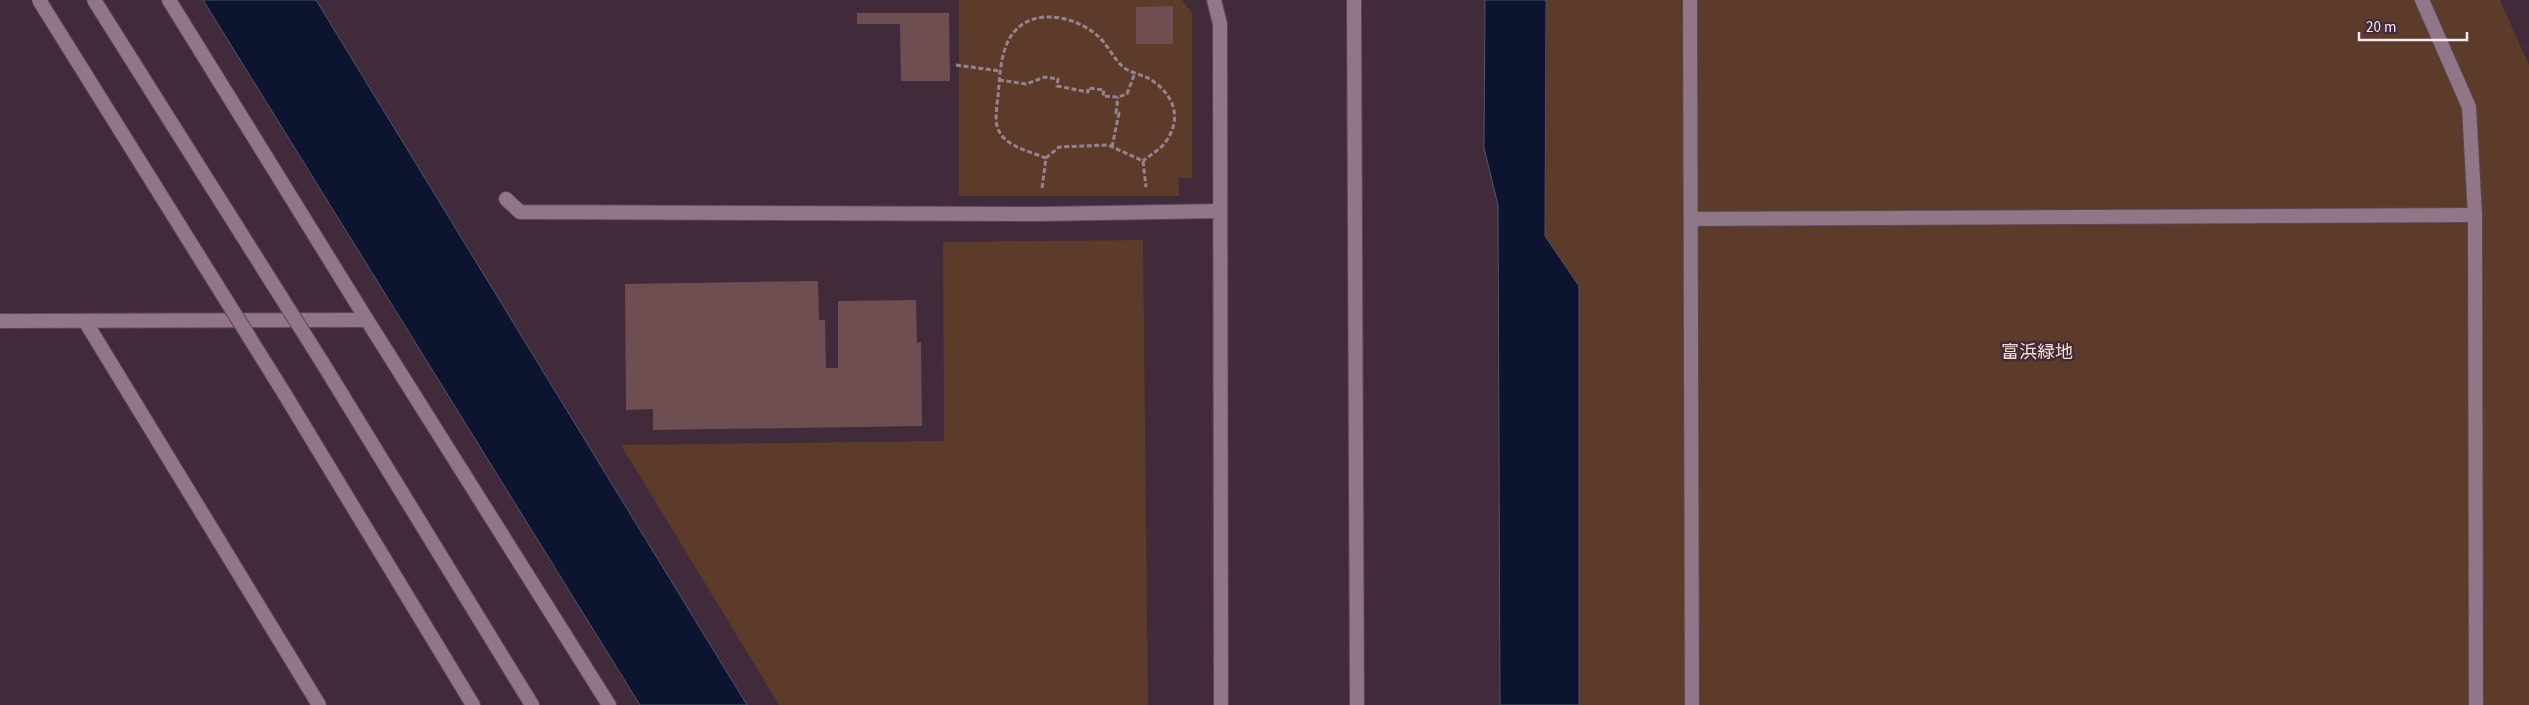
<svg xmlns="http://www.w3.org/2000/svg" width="2529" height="705" font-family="'Source Sans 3','Noto Sans JP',sans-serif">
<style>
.green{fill:#5c3b2a}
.water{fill:#0c1430;stroke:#53546b}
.building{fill:#6e4e51}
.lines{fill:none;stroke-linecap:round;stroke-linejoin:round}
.service-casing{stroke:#594654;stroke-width:16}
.minor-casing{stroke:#594654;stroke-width:16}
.tertiary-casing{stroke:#594654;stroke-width:16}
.path{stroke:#968390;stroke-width:3;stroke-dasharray:5 2.5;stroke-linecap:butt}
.service{stroke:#917688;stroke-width:14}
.minor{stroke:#917688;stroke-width:14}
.tertiary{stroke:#917688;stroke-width:14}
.tertiary-bridge-casing{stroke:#594654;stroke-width:16;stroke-linecap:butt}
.tertiary-bridge{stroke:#917688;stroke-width:14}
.labels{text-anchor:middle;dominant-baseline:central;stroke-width:5;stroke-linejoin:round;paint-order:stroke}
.park-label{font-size:18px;fill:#f8ddcf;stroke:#412a39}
</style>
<rect width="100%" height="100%" fill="#412a39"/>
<g class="green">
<polygon points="959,0 1182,0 1192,13 1192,178 1179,178 1179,196 959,196"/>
<polygon points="1547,0 2500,0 2529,65 2529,705 1579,705 1579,286 1545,236"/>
<polygon points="1143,240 1148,705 779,705 621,445 944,441 943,242"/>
</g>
<g class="water">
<polygon points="203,0 316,0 747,705 640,705"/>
<polygon points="1485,0 1546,0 1545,236 1579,286 1579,705 1500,705 1498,205 1484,148"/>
</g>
<g class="building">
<polygon points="1173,6 1173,44 1136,44 1136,7"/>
<polygon points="857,13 949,13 950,81 901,81 900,24 857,24"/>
<polygon points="818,281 819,320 825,320 826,368 838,368 838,301 916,300 917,343 921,342 922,426 653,430 653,409 626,410 625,284"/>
</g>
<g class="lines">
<g class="service-casing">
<g id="service">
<polyline points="1690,0 1692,705"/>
<polyline points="2422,0 2469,107 2475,215 2476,705"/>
<polyline points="506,199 520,212 1041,214 1220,211"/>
<polyline points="1691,219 2475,215"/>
</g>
</g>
<g class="minor-casing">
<g id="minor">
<polyline points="169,0 367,320 609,705"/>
<polyline points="1214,0 1220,24 1221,705"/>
<polyline points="1354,0 1357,705"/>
<polyline points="0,321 367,320"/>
<polyline points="85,321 319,705"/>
</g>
</g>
<g class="tertiary-casing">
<g id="tertiary">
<polyline points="322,362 532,705"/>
<polyline points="284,393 473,705"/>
</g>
</g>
<g class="path">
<polyline points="956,65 1000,71"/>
<polyline points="999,80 1026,84 1045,77 1058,79 1057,86 1088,92 1088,88 1104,90 1103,96 1118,97 1127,94 1135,73"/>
<polyline points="1112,147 1119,113 1116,113 1118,97"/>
<path d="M1046,158C1029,151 1002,146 997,126C995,118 997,105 998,96C1000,76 1000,47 1015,31C1037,6 1080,18 1100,38C1108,46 1113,57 1121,65C1127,72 1140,74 1148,78C1174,93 1184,119 1164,144C1159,150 1150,155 1143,161"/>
<polyline points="1042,188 1046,158 1059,147 1108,145 1143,161 1146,187"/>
</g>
<use href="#service" class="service"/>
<use href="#minor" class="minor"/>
<use href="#tertiary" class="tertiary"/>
<g class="tertiary-bridge-casing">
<g id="tertiary-bridge">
<polyline points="39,0 284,393"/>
<polyline points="94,0 322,362"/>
</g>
</g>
<use href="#tertiary-bridge" class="tertiary-bridge"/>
</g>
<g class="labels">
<g class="park-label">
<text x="2037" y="352">富浜緑地</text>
</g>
</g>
<path d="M2359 32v8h108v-8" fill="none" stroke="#f9e9f4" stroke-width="2.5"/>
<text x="2366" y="32" font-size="15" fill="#f9e9f4" stroke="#412a39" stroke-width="4" paint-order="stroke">20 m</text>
</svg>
